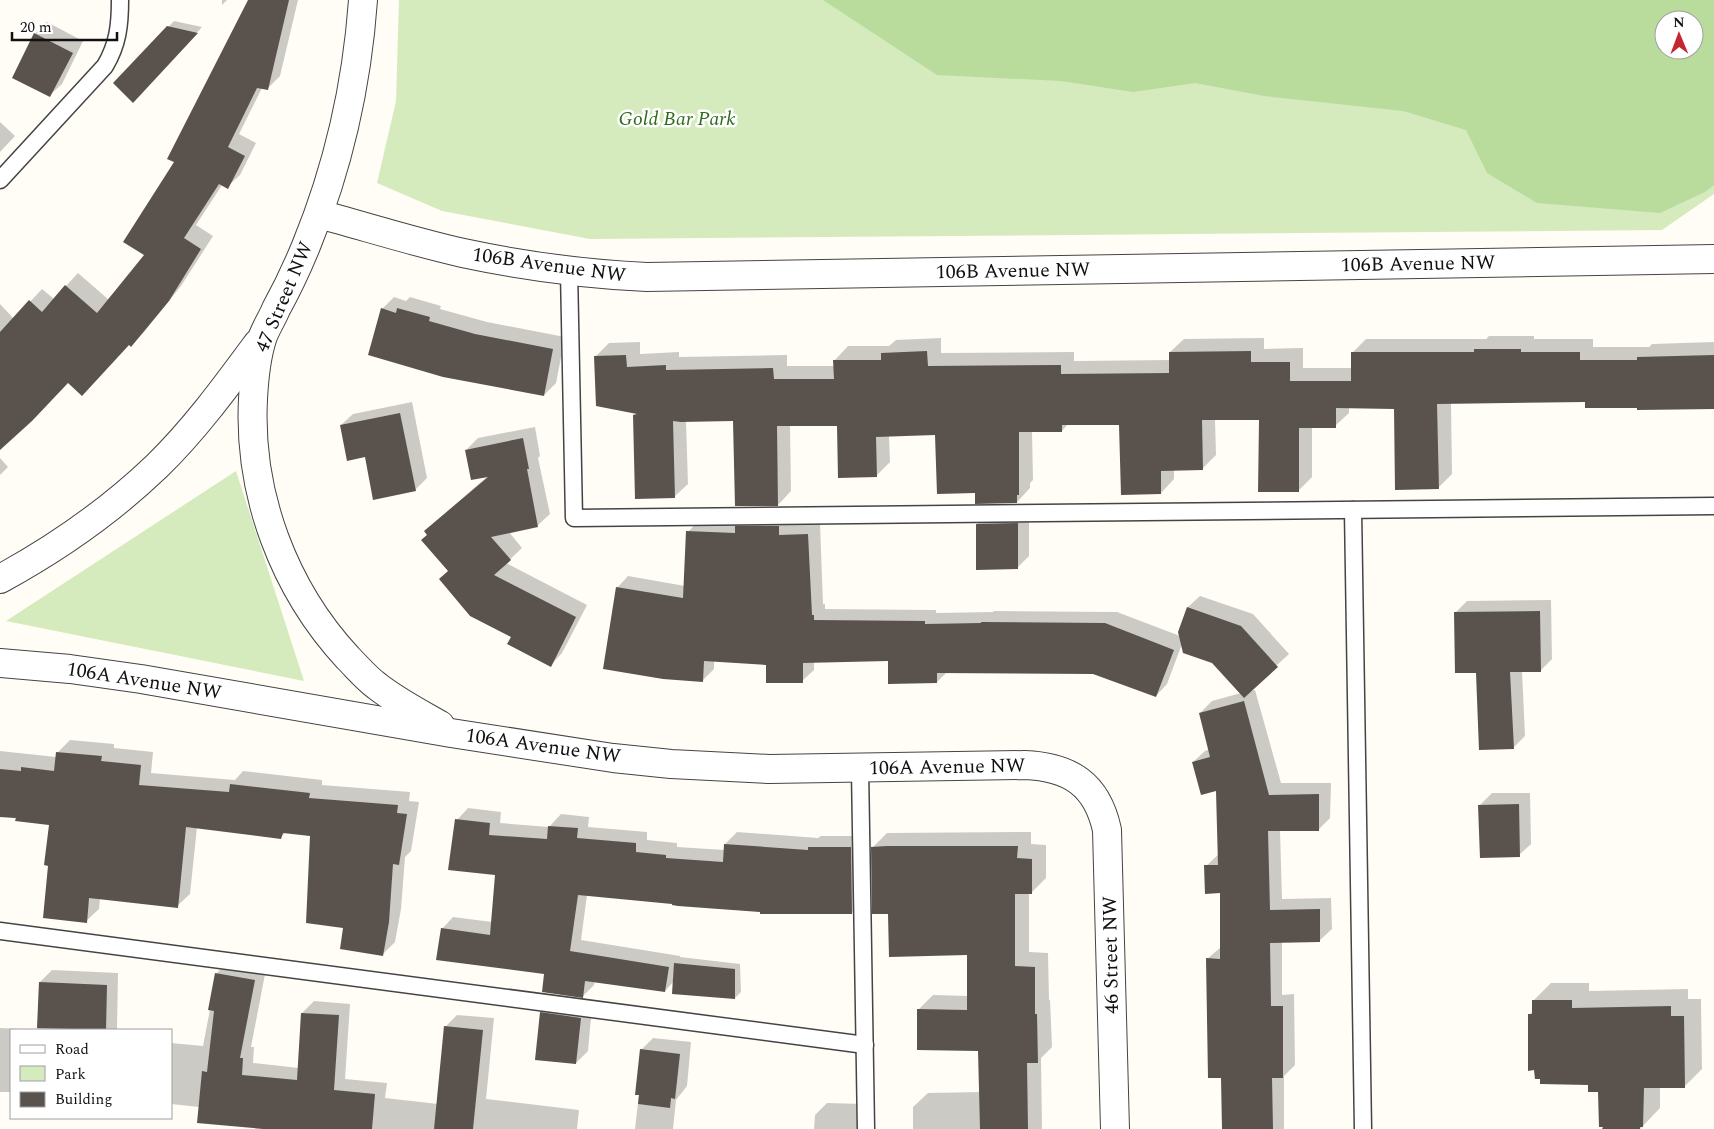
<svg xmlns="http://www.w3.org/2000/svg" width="1714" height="1129" font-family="Spectral,serif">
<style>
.green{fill:#d5ebbd;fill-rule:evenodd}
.forest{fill:#b9dc9c;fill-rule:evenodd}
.shadow{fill:#0003}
.building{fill:#5a524d}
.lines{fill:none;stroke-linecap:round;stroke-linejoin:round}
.lane-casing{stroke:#444;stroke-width:19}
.street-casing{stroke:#444;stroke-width:30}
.lane{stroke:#fff;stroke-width:16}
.street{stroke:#fff;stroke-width:28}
.labels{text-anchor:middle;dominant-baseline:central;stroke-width:5;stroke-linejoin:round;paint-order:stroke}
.park-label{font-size:20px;font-style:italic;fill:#2f6b1f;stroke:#fff}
.street-label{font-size:20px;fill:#111;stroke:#fff}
</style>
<rect width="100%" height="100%" fill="#fffdf5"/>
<g class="green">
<path d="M399,0H1714V194L1662,230L590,239L442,211L377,183L396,101ZM1664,20H1694V50H1664Z"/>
<polygon points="236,471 304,681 6,621"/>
</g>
<path class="forest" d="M823,0H1714V185L1705,192L1660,213L1537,203L1487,173L1466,130L1403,111L1264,96L1195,83L1133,92L1061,81L937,75ZM1664,20H1694V50H1664Z"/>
<g class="shadow">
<polygon points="222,0 227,0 222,5"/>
<polygon points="249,0 298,0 280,76 267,89 262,88 239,134 256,143 240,175 227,187 222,185 196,225 213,236 181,286 144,332 131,345 129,343 68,382 0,448 0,304 14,319 42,289 54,299 78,273 109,300 145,255 175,162"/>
<polygon points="174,21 202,27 139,95 115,83"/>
<polygon points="47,22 83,41 62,84 50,95 35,34"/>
<polygon points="0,122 15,136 0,152"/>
<polygon points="394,297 406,301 410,297 441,306 440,309 487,322 565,337 556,383 544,395 382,309"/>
<polygon points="1489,336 1534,336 1534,339 1593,339 1593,347 1649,347 1652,344 1714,342 1714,408 1638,407 1587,401 1451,402 1452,474 1438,488 1395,408 1349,407 1349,413 1335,426 1312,427 1312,477 1298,491 1260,418 1215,419 1216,455 1202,469 1174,469 1174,479 1161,493 1120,423 1068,424 1062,431 1032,431 1033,480 1030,483 1030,488 1017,502 977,491 936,434 889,436 890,462 876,476 838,425 790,425 791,491 778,505 734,420 686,421 688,484 674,497 635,415 637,413 595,357 609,343 640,342 640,354 679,352 679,357 787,355 787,366 835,366 835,360 848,346 889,346 896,340 941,338 941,353 1074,352 1074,361 1170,360 1170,352 1184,339 1264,338 1264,349 1303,348 1303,368 1352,368 1352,353 1366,339 1486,339"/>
<polygon points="412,402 427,478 415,490 366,456 341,425 353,414"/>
<polygon points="535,427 540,456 538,458 550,514 538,525 509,532 522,548 506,563 587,605 562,653 551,665 513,637 449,571 425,531 489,475 466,450 478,438"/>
<polygon points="0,458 8,467 0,475"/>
<polygon points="989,512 1029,512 1029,556 1017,568 977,524"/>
<polygon points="699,520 820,523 823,604 825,604 825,609 936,610 936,613 993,612 994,611 1117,612 1180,636 1188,607 1200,596 1253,614 1289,654 1249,691 1255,690 1281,783 1331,783 1330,818 1318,830 1280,830 1282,899 1331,898 1332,929 1320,940 1282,941 1282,995 1294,994 1295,1065 1284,1076 1284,1129 1223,1129 1223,1077 1207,959 1221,947 1221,892 1206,866 1219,854 1217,789 1193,762 1205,751 1210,749 1200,713 1212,701 1241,693 1213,662 1182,644 1167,684 1156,696 1094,672 947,672 937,682 889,659 814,662 814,670 802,681 767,664 714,660 714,669 702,681 617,588 628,576 685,586 688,532"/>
<polygon points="1551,600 1552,659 1540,671 1522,671 1525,736 1513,748 1477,672 1455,613 1467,601"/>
<polygon points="70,740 114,744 114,748 153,752 151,773 235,780 243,771 322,780 322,785 410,792 409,801 419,802 411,851 405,857 401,909 395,942 383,954 345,927 312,835 286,832 281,837 197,827 190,894 177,906 100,898 99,909 86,921 49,865 50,824 0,816 0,751 56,757 57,753"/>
<polygon points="1492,793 1530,793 1531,844 1519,855 1480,805"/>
<polygon points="468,808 501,812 500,823 549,827 561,814 589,817 588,827 647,832 647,840 677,843 677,847 725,850 725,844 737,832 818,838 821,836 862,836 864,901 852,913 762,911 587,895 581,940 680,956 680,957 740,964 741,992 735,998 674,981 665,991 595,981 594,985 583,996 545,973 442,929 453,917 492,922 496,874 457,820"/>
<polygon points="1031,832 1031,844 1046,845 1046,878 1031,893 1029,893 1029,952 1048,953 1049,1000 1050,1000 1052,1047 1041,1058 1042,1129 913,1129 913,1107 928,1093 981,1092 980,1049 918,1010 933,995 969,996 968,954 889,913 873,847 887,833"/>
<polygon points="228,961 266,969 251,1047 254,1047 253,1063 299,1068 302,1013 314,1001 350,1004 345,1079 387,1083 385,1098 438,1104 445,1027 457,1015 494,1018 486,1099 579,1110 577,1129 276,1129 199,1107 171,1104 171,1043 203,1046 217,973"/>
<polygon points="52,970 118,973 117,1030 11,1030 11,1092 0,1092 0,1028 38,1030 40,982"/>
<polygon points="1551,983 1589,983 1589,991 1688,989 1688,999 1701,999 1702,1069 1684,1087 1660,1087 1660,1108 1640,1129 1604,1129 1599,1091 1589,1084 1529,1015 1534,1010 1533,1001"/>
<polygon points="553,1001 592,1006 588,1051 576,1063 541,1013"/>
<polygon points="653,1038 691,1042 687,1086 676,1100 673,1129 635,1129 639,1094 641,1050"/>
<polygon points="827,1103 865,1104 864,1129 814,1129 815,1115"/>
</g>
<g class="building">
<polygon points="248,0 289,0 268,90 257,88 228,147 245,156 228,189 219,184 184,238 201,249 169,301 131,347 129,345 82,396 68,383 32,421 0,450 0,332 29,300 42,312 65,285 97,313 144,255 123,242 174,162 167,159"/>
<polygon points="167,26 198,33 133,103 113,83"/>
<polygon points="34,33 73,53 50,97 12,78"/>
<polygon points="381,308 396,313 397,308 430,317 429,321 475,334 553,349 544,396 443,377 368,355"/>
<polygon points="1474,349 1521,349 1521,352 1580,352 1580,360 1637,360 1637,357 1714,355 1714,409 1637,410 1637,408 1585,408 1585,402 1437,404 1439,489 1395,490 1394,409 1336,408 1336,428 1299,428 1299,492 1258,492 1259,420 1202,420 1203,470 1161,471 1161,494 1121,495 1119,425 1062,425 1062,432 1019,432 1019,495 1017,495 1017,503 975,504 975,493 937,494 935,435 876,437 877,477 838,478 837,426 777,426 778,506 735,506 733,421 681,422 673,421 675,498 635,499 633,415 637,414 596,406 594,356 626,355 627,367 666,365 666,370 773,368 774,379 834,379 833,360 881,360 881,353 927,351 928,366 1061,365 1061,374 1169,373 1169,352 1251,351 1251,362 1290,362 1290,381 1351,381 1351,352 1474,352"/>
<polygon points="400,413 416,491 373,500 365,457 347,461 340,425"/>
<polygon points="523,438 529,469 527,469 538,527 491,537 511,560 494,575 576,617 551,667 507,644 511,637 470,616 439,579 448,571 421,540 427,535 424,531 488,477 471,480 465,450"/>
<polygon points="1018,523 1018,569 976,570 976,524"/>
<polygon points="735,526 779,526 779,535 808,534 812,615 814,615 814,620 925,621 925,624 981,623 981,622 1105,623 1174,650 1156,697 1093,674 937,673 937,683 888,684 888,661 803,663 803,683 766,683 766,665 704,661 703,682 663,679 603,669 616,587 683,598 686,531 735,533"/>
<polygon points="1187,607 1241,626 1278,667 1244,698 1212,663 1183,653 1178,632"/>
<polygon points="1540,611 1541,672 1510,672 1514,749 1479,750 1476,673 1455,673 1454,612"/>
<polygon points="1244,701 1269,795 1319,794 1319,831 1268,831 1270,910 1320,909 1320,942 1270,943 1271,1006 1283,1006 1283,1078 1272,1078 1273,1129 1222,1129 1221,1078 1208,1078 1206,958 1220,959 1220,893 1205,894 1204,865 1218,865 1216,791 1201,795 1192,762 1210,757 1199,713"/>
<polygon points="56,752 102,756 101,761 141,765 139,785 229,792 230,784 310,793 309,798 398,805 397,813 407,814 399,865 393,864 389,922 383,956 340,949 343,928 306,923 310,836 283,833 281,839 186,827 178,908 89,898 87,923 43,918 48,866 44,865 49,825 15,821 16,818 0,817 0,769 21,771 21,767 54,771"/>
<polygon points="1519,804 1520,857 1480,858 1478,805"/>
<polygon points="455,819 490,823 489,835 547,839 548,826 578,828 577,838 636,843 636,852 666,855 666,858 723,862 724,844 808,850 808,847 851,847 852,914 760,914 760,912 678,906 672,905 672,904 578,895 570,951 669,967 665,992 585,981 583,998 542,992 544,974 436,960 441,928 490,935 495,875 448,870"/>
<polygon points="887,846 1018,846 1017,858 1032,859 1032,894 1015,894 1015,966 1035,967 1035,1014 1037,1014 1038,1063 1027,1063 1028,1129 980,1129 978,1051 917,1050 917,1009 967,1010 967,955 889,957 888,914 872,914 871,847"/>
<polygon points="674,963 735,969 735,999 672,994"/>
<polygon points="215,973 255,980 240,1058 243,1058 242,1075 297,1080 301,1013 339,1015 334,1090 375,1094 372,1129 263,1129 197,1123 202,1071 207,1072 214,1011 208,1010"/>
<polygon points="39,982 107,985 106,1030 37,1028"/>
<polygon points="1532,1000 1572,1000 1572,1008 1671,1006 1671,1016 1684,1016 1685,1088 1644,1088 1643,1127 1640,1127 1640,1129 1602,1129 1603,1127 1599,1127 1598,1092 1588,1092 1588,1085 1540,1084 1540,1079 1535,1079 1534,1070 1528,1071 1528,1014 1532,1014"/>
<polygon points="540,1012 581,1018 576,1064 535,1060"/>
<polygon points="444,1026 483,1030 473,1129 434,1129"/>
<polygon points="640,1049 680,1054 675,1099 671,1098 670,1108 638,1104 639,1095 635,1095"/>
</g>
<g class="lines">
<g class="lane-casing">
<g id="lane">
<path d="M0,180L105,66C118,44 120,25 120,0"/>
<polyline points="569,271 574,518 1714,506"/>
<polyline points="1353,510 1363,1129"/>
<polyline points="860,769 866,1129"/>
<polyline points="0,931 865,1045"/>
</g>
</g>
<g class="street-casing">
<g id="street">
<path d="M363,0C357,85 338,168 306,246C297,268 287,289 276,309C272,319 265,329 262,339C256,358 254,380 253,399C248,494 284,589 348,658C357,667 366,678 377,686C396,701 419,713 440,725"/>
<path d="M319,214C367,227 414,242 463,253C524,266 585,274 647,277L1714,259"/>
<path d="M0,579C57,548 110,511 157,466C195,429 227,385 258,343"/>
<path d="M0,663L70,669L141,679L451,733L613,758L671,764L769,769L1025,765C1070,767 1097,784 1107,830L1115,1129"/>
</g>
</g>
<use href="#lane" class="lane"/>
<use href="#street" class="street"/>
</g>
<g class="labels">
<g class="park-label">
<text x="677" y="119">Gold Bar Park</text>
</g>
<g class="street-label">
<text transform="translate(1418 264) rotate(-1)">106B Avenue NW</text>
<text transform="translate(549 265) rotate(8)">106B Avenue NW</text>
<text transform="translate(1013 271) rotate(-1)">106B Avenue NW</text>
<text transform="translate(284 297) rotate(-67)">47 Street NW</text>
<text transform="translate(144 681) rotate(9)">106A Avenue NW</text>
<text transform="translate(543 746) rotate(8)">106A Avenue NW</text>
<text transform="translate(947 767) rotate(-1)">106A Avenue NW</text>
<text transform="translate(1111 955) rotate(-91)">46 Street NW</text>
</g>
</g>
<rect x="10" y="1029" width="162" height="90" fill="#ffffff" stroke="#a0a0a0"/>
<rect x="20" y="1045" width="25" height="8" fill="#ffffff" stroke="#a0a0a0"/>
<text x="55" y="1054" font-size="15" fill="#111111">Road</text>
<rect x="20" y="1066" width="25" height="15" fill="#d5ebbd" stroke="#a0a0a0"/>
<text x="55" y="1079" font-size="15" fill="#111111">Park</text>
<rect x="20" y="1092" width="25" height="15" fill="#5a524d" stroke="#a0a0a0"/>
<text x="55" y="1104" font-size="15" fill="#111111">Building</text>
<g transform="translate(1679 35) rotate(359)"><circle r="24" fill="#ffffff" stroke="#a0a0a0"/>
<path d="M0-4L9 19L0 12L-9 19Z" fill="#c4262e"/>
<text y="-8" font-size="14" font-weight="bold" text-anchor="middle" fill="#111111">N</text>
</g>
<path d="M12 32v8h105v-8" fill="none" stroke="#111111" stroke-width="2.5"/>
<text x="20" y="32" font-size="15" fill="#111111" stroke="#ffffff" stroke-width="4" paint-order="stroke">20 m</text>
</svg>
